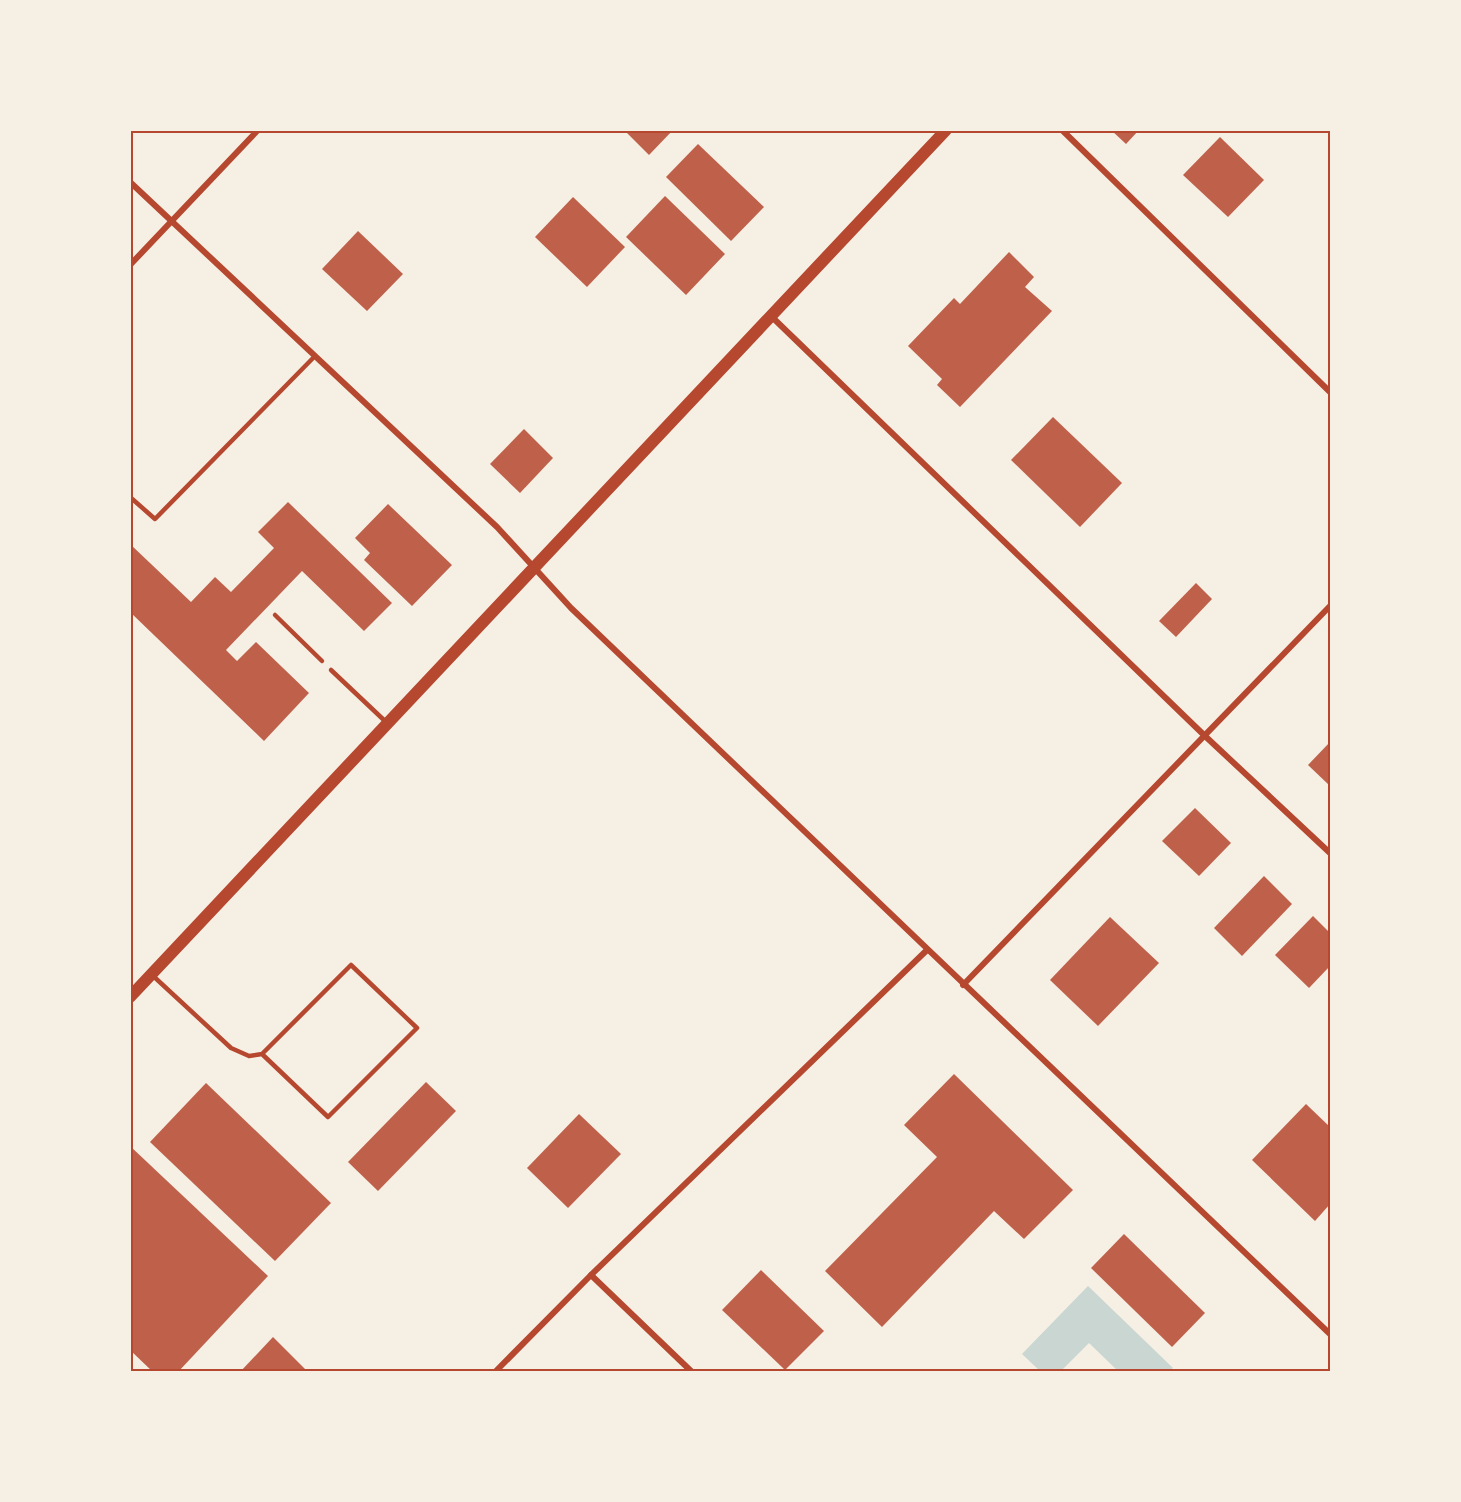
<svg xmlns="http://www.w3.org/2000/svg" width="1461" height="1502" font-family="'Libre Baskerville',serif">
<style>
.water{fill:#c9d6d2}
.building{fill:#bf614a}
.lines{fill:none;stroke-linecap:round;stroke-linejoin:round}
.service{stroke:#b5482f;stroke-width:4.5}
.minor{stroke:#b5482f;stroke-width:6}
.secondary{stroke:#b5482f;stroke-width:12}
.neatline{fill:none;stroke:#b5482f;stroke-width:2}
</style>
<rect width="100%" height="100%" fill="#f6efe4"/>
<polygon class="water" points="1088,1286 1173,1368 1169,1371 1118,1371 1089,1343 1061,1371 1040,1371 1022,1354"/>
<g class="building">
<polygon points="624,130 673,130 649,155"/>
<polygon points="1111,130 1139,130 1126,144"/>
<polygon points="1220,137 1264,180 1228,217 1183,175"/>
<polygon points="698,144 764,207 731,241 666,177"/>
<polygon points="665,196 725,254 686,295 626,237"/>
<polygon points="573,197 625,247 587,287 535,237"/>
<polygon points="358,231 403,274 367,311 322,269"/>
<polygon points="1009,252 1034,277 1025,287 1052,311 960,407 937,385 942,379 908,346 954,298 960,304"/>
<polygon points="1053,417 1122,483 1080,527 1011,460"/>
<polygon points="524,429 553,458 520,493 490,464"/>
<polygon points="288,502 392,603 364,631 302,571 226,650 237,661 256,642 309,693 264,741 130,612 130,544 191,602 215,577 231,592 274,548 258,532"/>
<polygon points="388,504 452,565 412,606 364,560 370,553 355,538"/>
<polygon points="1196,583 1212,599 1176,637 1159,621"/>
<polygon points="1330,742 1330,786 1308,765"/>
<polygon points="1195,808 1231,843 1199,876 1162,841"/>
<polygon points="1264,876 1292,904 1242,956 1214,928"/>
<polygon points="1313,916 1330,933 1330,966 1309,988 1275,955"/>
<polygon points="1110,917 1159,963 1098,1026 1050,980"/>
<polygon points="954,1074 1073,1190 1024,1239 994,1211 882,1327 825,1271 937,1157 904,1125"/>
<polygon points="426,1082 456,1111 378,1191 348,1162"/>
<polygon points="206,1083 331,1203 275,1261 150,1142"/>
<polygon points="1306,1104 1330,1127 1330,1204 1315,1221 1252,1160"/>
<polygon points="579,1114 621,1154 568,1208 527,1168"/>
<polygon points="130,1146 268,1276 178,1372 153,1372 130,1350"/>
<polygon points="1124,1234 1205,1313 1172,1347 1091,1268"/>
<polygon points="761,1270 824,1331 785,1370 722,1310"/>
<polygon points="273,1337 308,1372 240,1372"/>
</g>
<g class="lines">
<g class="service">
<polyline points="130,497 155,519 315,356"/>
<polyline points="275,615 322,661"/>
<polyline points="331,670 386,722"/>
<polyline points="151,974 231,1048 249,1056 262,1054 351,965 417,1028 328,1117 262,1054"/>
</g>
<g class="minor">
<polyline points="1062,130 1330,392"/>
<polyline points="130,182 497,527 571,608 1330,1334"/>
<polyline points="130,265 258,130"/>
<polyline points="772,317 1205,736 1330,853"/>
<polyline points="963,985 1330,606"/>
<polyline points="591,1275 692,1372"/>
<polyline points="495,1372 591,1275 927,950"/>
</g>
<polyline class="secondary" points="130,997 946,130"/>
</g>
<rect width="1461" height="1502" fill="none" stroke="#f6efe4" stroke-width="264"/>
<rect x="132" y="132" width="1197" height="1238" class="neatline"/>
</svg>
